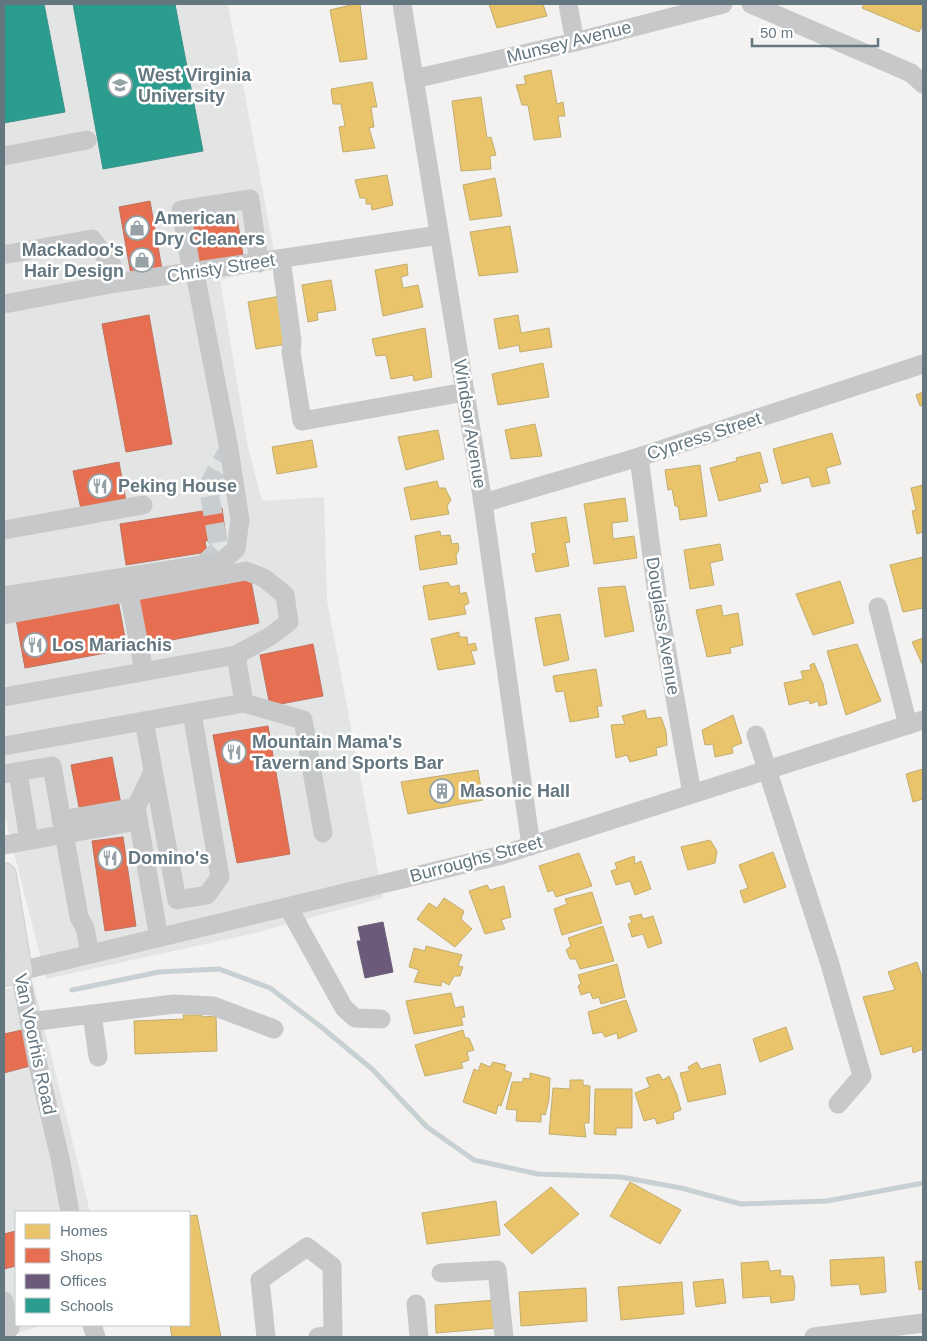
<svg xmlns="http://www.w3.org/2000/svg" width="927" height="1341" font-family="Arial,sans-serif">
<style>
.built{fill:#e3e4e4}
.homes{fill:#e9c46a;stroke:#c1ad71}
.shops{fill:#e76f51;stroke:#c0715f}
.offices{fill:#6d597a;stroke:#6a627c}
.schools{fill:#2a9d8f;stroke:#3b928a}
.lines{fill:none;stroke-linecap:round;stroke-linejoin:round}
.stream{stroke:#c7d0d2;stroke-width:5}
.minor-tunnel{stroke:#c8cdcf;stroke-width:19;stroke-dasharray:19 9;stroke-linecap:butt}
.major-casing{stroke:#cfcfcf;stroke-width:26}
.minor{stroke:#c7c8c9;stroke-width:19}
.major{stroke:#dddedd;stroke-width:24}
.labels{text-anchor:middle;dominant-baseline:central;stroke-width:5;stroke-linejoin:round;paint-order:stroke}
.street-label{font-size:18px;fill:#647780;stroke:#fff}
.poi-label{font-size:18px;font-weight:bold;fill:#647780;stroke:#fff;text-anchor:start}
</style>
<rect width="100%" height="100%" fill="#f3f2f1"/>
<g class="built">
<polygon points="4,4 228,4 277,267 220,280 248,447 262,501 324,497 327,600 383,898 251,934 46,979 4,813"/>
<polygon points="33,982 90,1212 16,1212 16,1325 44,1325 4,1337 4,990"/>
</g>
<g class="homes">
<polygon points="355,4 360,4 367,59 340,62 330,10"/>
<polygon points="489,4 543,4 547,16 497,28"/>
<polygon points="864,4 923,4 923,24 919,32 862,8"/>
<polygon points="551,70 557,104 563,102 565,116 558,116 561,137 534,140 528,105 522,105 516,85 526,84 524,76"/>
<polygon points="372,82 377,107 371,107 374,127 369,128 375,148 343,152 339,127 345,126 341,104 333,104 331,89"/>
<polygon points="481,97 487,138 491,137 496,155 490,156 491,169 461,171 452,101"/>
<polygon points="387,175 393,205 372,210 371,204 366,204 366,198 360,198 355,180"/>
<polygon points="495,178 502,216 470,220 463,185"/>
<polygon points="510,226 518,272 479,276 470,232"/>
<polygon points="407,264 408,275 401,277 403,288 418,285 423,307 383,316 375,270"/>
<polygon points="331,280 336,310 317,313 318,320 308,322 302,285"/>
<polygon points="280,296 288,344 256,349 248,302"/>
<polygon points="518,315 521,333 549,328 552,347 520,352 519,345 499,349 494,319"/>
<polygon points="425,328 432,377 414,381 413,375 391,379 386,355 376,356 372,339"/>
<polygon points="543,363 549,397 498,405 492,374"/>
<polygon points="923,392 923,405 920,406 916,395"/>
<polygon points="535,424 542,456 511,459 505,430"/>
<polygon points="438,430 444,459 406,470 398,437"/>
<polygon points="832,433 841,464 826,468 830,483 812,487 809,477 782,484 773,449"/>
<polygon points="312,440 317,467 277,474 272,447"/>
<polygon points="760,452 768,482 759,484 761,491 719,501 710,468 737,461 736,458"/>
<polygon points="700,465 707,516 680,520 678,506 675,506 672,489 668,490 665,470"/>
<polygon points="437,481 439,488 445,488 451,500 447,506 449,514 411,520 404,488"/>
<polygon points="923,485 923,532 917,534 912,511 916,510 911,488"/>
<polygon points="625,498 628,521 612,523 613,539 634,536 637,558 594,564 584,504"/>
<polygon points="566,517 570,542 565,543 569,566 536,572 532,554 536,553 531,523"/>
<polygon points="440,531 441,536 450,535 452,544 458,543 459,550 456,555 457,564 420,570 415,536"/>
<polygon points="720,544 723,560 710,563 714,585 690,589 684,550"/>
<polygon points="923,557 923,608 903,612 890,565"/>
<polygon points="840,581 854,623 813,635 796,594"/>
<polygon points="448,582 451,587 459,585 460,594 466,592 469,603 464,606 466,614 429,620 423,586"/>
<polygon points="625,586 634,631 605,637 598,588"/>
<polygon points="721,605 723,616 738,613 743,645 730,648 731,653 707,657 696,610"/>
<polygon points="560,614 569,660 544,666 535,618"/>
<polygon points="459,632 459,637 467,637 468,645 475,643 477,650 471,651 475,664 438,670 431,639"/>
<polygon points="923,638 923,666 912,642"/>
<polygon points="857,644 881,701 846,715 827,651"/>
<polygon points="814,663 823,684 827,704 819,706 818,701 810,704 809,700 789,705 784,683 803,679 801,671 811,670 810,665"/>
<polygon points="596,669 602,706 597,706 599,717 570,722 564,691 556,692 553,676"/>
<polygon points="645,710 647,719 661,717 666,731 667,745 656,748 657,755 630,762 627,755 616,758 611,725 625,724 622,716"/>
<polygon points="733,715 742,743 732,747 733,753 715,757 713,744 705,745 702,730"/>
<polygon points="923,769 923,799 913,802 906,774"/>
<polygon points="478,770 483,800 408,814 401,782"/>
<polygon points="710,840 717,851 715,863 688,870 681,847"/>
<polygon points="773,852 786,887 744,903 740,891 748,888 739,865"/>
<polygon points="579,853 592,886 556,897 553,890 548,892 539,866"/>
<polygon points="634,856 635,864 641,861 651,889 635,895 630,881 616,885 611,871 617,869 615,863"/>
<polygon points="487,885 490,890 504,886 511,917 501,920 505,929 485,934 469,891"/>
<polygon points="592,892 602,923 562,935 554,909 567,904 565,899"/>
<polygon points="444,898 464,911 461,919 472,929 455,947 417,919 429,903 437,908"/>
<polygon points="641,914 643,919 653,916 662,943 648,948 643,934 632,937 628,924 632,922 629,917"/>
<polygon points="603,926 614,961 580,969 576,959 570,959 566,950 571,946 568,938"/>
<polygon points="426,946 462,955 458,966 463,967 460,976 454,976 449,985 442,981 441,986 414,982 419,970 409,967 414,948 425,951"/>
<polygon points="917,962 923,979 923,1049 913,1053 912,1046 881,1055 863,997 895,990 888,972"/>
<polygon points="617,964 625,997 601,1004 599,997 593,999 590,992 581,995 578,986 581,984 578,975"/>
<polygon points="451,993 455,1008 463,1006 465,1017 461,1017 463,1025 414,1034 406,1001"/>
<polygon points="626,1000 637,1031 618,1039 617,1033 605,1037 602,1032 593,1034 588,1012"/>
<polygon points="183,1015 202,1015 202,1017 216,1016 217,1051 135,1054 134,1021 184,1019"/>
<polygon points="786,1027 793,1049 760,1062 753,1039"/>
<polygon points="463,1030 465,1038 469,1038 474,1050 467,1052 469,1060 461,1063 463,1068 425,1076 415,1045"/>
<polygon points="493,1062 506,1065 504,1070 512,1073 501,1106 498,1105 496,1114 463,1102 474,1069 478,1071 481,1063 490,1067"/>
<polygon points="697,1062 701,1069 720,1064 726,1094 688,1102 680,1073 690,1071 688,1067"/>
<polygon points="530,1073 550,1078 549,1100 545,1115 541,1114 541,1122 516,1121 517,1110 506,1109 512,1082 523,1082 523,1078 530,1079"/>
<polygon points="659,1074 663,1080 669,1076 677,1095 681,1110 673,1113 674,1119 657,1124 655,1118 644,1121 635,1093 650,1087 646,1078"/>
<polygon points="570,1080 583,1080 583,1085 590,1086 589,1123 584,1123 586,1137 549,1134 553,1088 570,1089"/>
<polygon points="595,1089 632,1089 632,1128 616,1128 616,1135 594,1134"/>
<polygon points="630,1182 681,1210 660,1244 610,1216"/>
<polygon points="551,1187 579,1214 532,1254 504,1225"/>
<polygon points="496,1201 500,1235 427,1244 422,1213"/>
<polygon points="197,1215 221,1337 172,1337 170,1325 189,1325 189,1216"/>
<polygon points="884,1257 886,1292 861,1295 859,1284 831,1286 830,1260"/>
<polygon points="768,1261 770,1271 781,1270 780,1276 793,1276 795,1286 794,1300 771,1303 770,1296 743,1298 741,1263"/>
<polygon points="923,1261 923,1289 919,1290 915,1262"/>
<polygon points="723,1279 726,1303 696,1307 693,1282"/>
<polygon points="682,1282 684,1314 621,1320 618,1287"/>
<polygon points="586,1288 587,1321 521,1326 519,1292"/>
<polygon points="495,1300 497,1328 436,1333 435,1305"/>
</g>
<g class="shops">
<polygon points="150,201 162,269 131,275 119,207"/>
<polygon points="237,218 243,255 197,264 190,227"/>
<polygon points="149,315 172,444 126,452 102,324"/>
<polygon points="119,462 126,501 81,509 73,471"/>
<polygon points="222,508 226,538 205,541 207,552 126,565 120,524"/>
<polygon points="250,576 259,623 146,645 137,598"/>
<polygon points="118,600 127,649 25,668 16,619"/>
<polygon points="313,644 323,696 270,706 260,655"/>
<polygon points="268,726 290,854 237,863 213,735"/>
<polygon points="112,757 121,804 79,807 71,765"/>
<polygon points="123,837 136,926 105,931 92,841"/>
<polygon points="22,1030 30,1066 4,1073 4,1034"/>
<polygon points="16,1231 16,1266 4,1269 4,1234"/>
</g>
<polygon class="offices" points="383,922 393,972 365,978 357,941 361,941 358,927"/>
<g class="schools">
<polygon points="4,4 44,4 65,112 4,123"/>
<polygon points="73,4 175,4 203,151 103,169"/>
</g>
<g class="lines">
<polyline class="stream" points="72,990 159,972 219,969 270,988 320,1026 372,1069 427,1127 474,1160 538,1174 621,1177 681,1188 741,1204 827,1201 923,1183"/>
<polyline class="minor-tunnel" points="204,564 219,549 208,486 229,449"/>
<g class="major-casing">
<polyline id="major" points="4,875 20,971 4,974"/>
</g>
<g class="minor">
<polyline points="402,4 483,503 531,846"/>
<polyline points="568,4 575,42"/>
<polyline points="751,4 911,73 923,84"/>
<polyline points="414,79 575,42 723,4"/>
<polyline points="4,156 87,140"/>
<polyline points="4,254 8,254 92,239 112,265"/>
<polyline points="281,259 292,341 291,352 302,421 465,392"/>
<polyline points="192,273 181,210 250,199 259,263"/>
<polyline points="4,304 116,283 439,235"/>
<polyline points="639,457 658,602 692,794"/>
<polyline points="483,503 639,457 923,364"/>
<polyline points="4,530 143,505"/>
<polyline points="129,593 144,671"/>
<polyline points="4,596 221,562 236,549 240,520 229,449 195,273"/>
<polyline points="878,607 908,725"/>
<polyline points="4,615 246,571 264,578 285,595 289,622 269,637 236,655"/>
<polyline points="4,697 236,655 244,703 4,746"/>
<polyline points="244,703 303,720 323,833"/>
<polyline points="144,721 177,900 207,895 220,877 192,713"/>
<polyline points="756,735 829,961 862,1076 838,1104"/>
<polyline points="18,772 29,840"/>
<polyline points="153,772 136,807 159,938"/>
<polyline points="4,774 52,766 79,917 85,928 90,954"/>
<polyline points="61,820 136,807"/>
<polyline points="4,845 138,821"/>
<polyline points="288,907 344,1008 355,1018 381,1019"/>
<polyline points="92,1014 98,1057"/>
<polyline points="29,1022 174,1004 213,1006 274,1029"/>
<polyline points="70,1212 60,1158 37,1061 20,971 502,855 923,720"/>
<polyline points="441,1273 497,1270 504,1337"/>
<polyline points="4,1301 10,1328"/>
<polyline points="416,1304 419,1337"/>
<polyline points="92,1325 96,1337"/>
<polyline points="266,1337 260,1280 307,1247 332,1266 333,1335 318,1337"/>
<polyline points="814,1337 923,1323"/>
</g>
<use href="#major" class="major"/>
</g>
<defs>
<g id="university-ring" transform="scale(1.25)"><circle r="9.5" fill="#fff" stroke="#96a2a8" stroke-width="1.5"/><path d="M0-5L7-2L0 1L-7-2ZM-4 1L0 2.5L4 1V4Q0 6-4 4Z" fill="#96a2a8"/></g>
<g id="shop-ring" transform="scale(1.25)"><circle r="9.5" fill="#fff" stroke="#96a2a8" stroke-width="1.5"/><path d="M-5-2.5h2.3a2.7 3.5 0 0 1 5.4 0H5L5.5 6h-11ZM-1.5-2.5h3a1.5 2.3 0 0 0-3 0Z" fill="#96a2a8"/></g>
<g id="restaurant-ring" transform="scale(1.25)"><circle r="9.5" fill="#fff" stroke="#96a2a8" stroke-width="1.5"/><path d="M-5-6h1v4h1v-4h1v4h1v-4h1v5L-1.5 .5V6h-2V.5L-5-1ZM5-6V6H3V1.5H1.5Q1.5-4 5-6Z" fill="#96a2a8"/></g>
<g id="building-ring" transform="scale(1.25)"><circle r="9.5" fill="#fff" stroke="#96a2a8" stroke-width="1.5"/><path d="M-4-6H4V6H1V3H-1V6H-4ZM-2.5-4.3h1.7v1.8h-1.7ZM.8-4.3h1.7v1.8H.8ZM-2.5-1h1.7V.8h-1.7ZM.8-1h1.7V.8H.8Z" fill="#96a2a8"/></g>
</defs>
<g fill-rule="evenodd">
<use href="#university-ring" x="120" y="85"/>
<use href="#shop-ring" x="137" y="228"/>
<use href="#shop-ring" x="142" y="260"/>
<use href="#restaurant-ring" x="100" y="486"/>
<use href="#restaurant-ring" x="35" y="645"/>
<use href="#restaurant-ring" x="234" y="752"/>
<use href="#building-ring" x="442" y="791"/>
<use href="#restaurant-ring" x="110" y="858"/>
</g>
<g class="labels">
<g class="street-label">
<text transform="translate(569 42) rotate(-14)">Munsey Avenue</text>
<text transform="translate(221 268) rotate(-9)">Christy Street</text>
<text transform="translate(470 424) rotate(81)">Windsor Avenue</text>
<text transform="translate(704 436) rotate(-18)">Cypress Street</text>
<text transform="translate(663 626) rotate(81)">Douglass Avenue</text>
<text transform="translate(476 859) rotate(-15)">Burroughs Street</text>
<text transform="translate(35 1044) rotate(78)">Van Voorhis Road</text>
</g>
<g class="poi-label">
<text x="138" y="75">West Virginia<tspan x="138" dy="21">University</tspan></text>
<text x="154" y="218">American<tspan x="154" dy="21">Dry Cleaners</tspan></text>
<text x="124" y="250" text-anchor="end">Mackadoo's<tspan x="124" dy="21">Hair Design</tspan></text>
<text x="118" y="486">Peking House</text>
<text x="52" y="645">Los Mariachis</text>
<text x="252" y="742">Mountain Mama's<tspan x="252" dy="21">Tavern and Sports Bar</tspan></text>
<text x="460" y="791">Masonic Hall</text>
<text x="128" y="858">Domino's</text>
</g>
</g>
<rect width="927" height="1341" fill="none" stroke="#647780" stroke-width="10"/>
<rect x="15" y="1211" width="175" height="115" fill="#ffffff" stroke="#c1c9cc"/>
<rect x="25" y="1224" width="25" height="15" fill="#e9c46a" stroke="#c1c9cc"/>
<text x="60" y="1236" font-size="15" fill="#647780">Homes</text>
<rect x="25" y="1248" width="25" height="15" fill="#e76f51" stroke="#c1c9cc"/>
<text x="60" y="1261" font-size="15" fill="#647780">Shops</text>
<rect x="25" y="1274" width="25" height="15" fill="#6d597a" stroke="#c1c9cc"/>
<text x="60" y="1286" font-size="15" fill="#647780">Offices</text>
<rect x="25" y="1298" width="25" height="15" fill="#2a9d8f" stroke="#c1c9cc"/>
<text x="60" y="1311" font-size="15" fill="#647780">Schools</text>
<path d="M752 38v8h126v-8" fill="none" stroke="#647780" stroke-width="2.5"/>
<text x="760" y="38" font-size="15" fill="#647780" stroke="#ffffff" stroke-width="4" paint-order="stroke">50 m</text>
</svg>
